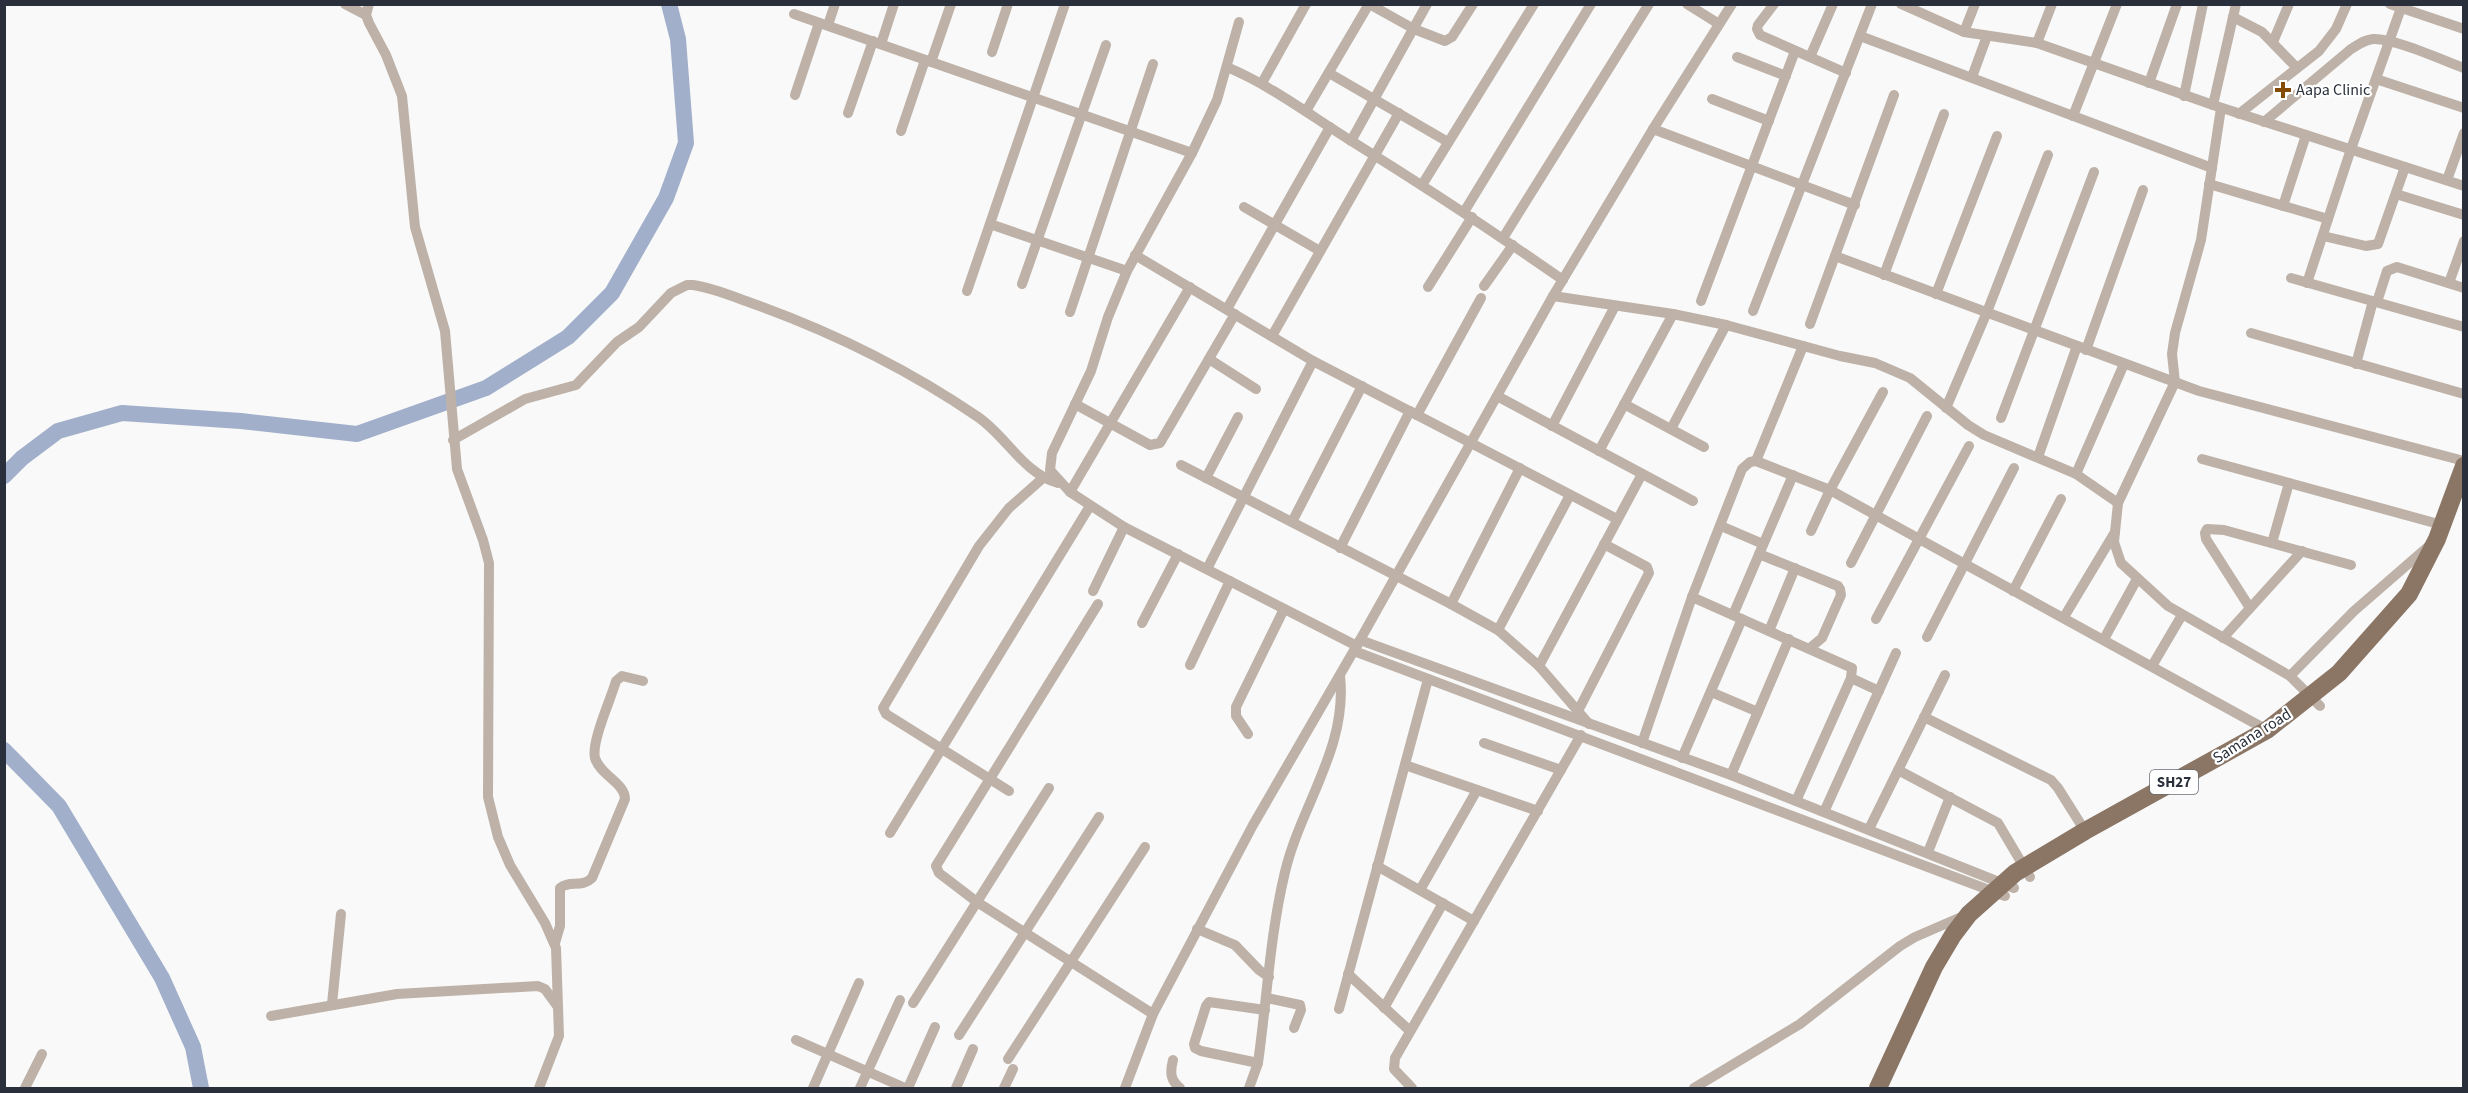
<svg xmlns="http://www.w3.org/2000/svg" width="2468" height="1093" font-family="'Source Sans 3',sans-serif">
<style>
.lines{fill:none;stroke-linecap:round;stroke-linejoin:round}
.river{stroke:#a1afca;stroke-width:16}
.street{stroke:#beb2a8;stroke-width:10}
.primary{stroke:#8b7666;stroke-width:18}
.poi-dot{fill:#864b03;stroke:#fff;stroke-width:2}
.labels{text-anchor:middle;dominant-baseline:central;stroke-width:4.5;stroke-linejoin:round;paint-order:stroke}
.shield{fill:#fff;stroke:#6a6e76;stroke-width:1.5}
.shield-label{font-size:15px;font-weight:bold;fill:#2a303b}
.poi-label{font-size:16px;fill:#2a303b;stroke:#fff;text-anchor:start}
.street-label{font-size:16px;fill:#2a303b;stroke:#fff}
</style>
<rect width="100%" height="100%" fill="#f9f9f9"/>
<g class="lines">
<g class="river">
<polyline points="4,476 22,458 58,431 122,413 241,421 357,434 486,388 568,337 612,293 666,198 686,143 678,39 669,4"/>
<polyline points="4,750 59,806 162,978 193,1047 201,1088"/>
</g>
<g class="street">
<polyline points="345,4 366,15"/>
<polyline points="369,4 366,15 369,23 386,55 402,96 415,227 445,331 457,469 483,540 489,563 488,797 498,837 510,865 545,923 556,948 559,1036 539,1088"/>
<polyline points="1369,4 1414,29 1445,41 1452,37 1473,4"/>
<polyline points="1687,4 1719,24"/>
<polyline points="1774,4 1758,25 1757,29 1760,35 1846,73"/>
<polyline points="1901,4 1964,32 2037,43 2213,105 2464,186"/>
<polyline points="2390,4 2464,29"/>
<polyline points="794,14 1192,153"/>
<polyline points="2233,17 2262,32 2297,68"/>
<polyline points="1239,22 1217,100 1192,153 1127,271 1108,317 1091,371 1052,453 1050,470 1070,492 1124,527 1357,646"/>
<polyline points="828,25 835,4"/>
<polyline points="1964,32 1975,4"/>
<polyline points="1860,36 2212,168"/>
<polyline points="2273,42 2289,4"/>
<polyline points="2037,43 2052,4"/>
<polyline points="881,44 894,4"/>
<polyline points="992,52 1008,4"/>
<polyline points="1737,57 1786,76"/>
<polyline points="1810,57 1833,4"/>
<polyline points="931,62 951,4"/>
<path d="M1227,67C1272,86 1311,116 1353,142C1424,186 1494,232 1563,280"/>
<polyline points="1329,73 1448,142"/>
<polyline points="1972,77 1987,36"/>
<polyline points="2376,79 2464,108"/>
<polyline points="1262,83 1306,4"/>
<polyline points="2149,83 2177,4"/>
<polyline points="795,95 819,23"/>
<polyline points="2184,96 2203,4"/>
<polyline points="1712,99 1769,121"/>
<polyline points="2213,105 2236,4"/>
<polyline points="2221,108 2201,240 2175,333 2172,354 2175,382 2118,503 2114,542 2121,563 2168,606 2290,676 2320,706"/>
<polyline points="1306,111 1369,4"/>
<polyline points="848,113 873,41"/>
<polyline points="2239,114 2319,51 2336,29 2347,4"/>
<polyline points="2073,116 2117,4"/>
<path d="M2264,122L2351,49C2359,44 2364,40 2373,39C2394,38 2442,60 2464,68"/>
<polyline points="1653,129 1855,205"/>
<polyline points="901,131 925,60"/>
<polyline points="1351,141 1427,4"/>
<polyline points="2447,180 2464,133"/>
<polyline points="2209,184 2328,219"/>
<polyline points="1422,185 1534,4"/>
<polyline points="2396,194 2464,215"/>
<polyline points="2283,206 2306,135"/>
<polyline points="1244,207 1320,251"/>
<polyline points="1464,212 1591,4"/>
<polyline points="990,224 1127,271"/>
<polyline points="2323,236 2366,246 2378,244 2405,167"/>
<polyline points="1503,238 1649,4"/>
<polyline points="1135,255 1313,361 1617,519"/>
<polyline points="1835,256 2199,391 2464,461"/>
<polyline points="1884,275 1944,114"/>
<polyline points="2291,278 2464,327"/>
<polyline points="2307,283 2351,149 2401,8"/>
<polyline points="2449,283 2464,241"/>
<polyline points="1022,284 1106,45"/>
<polyline points="1484,286 1513,245"/>
<polyline points="1428,287 1472,217"/>
<polyline points="967,291 1065,4"/>
<polyline points="1936,294 1997,136"/>
<polyline points="1553,296 1673,314 1726,325 1840,356 1875,363 1910,378 1968,425 1984,435 2076,474 2118,503"/>
<polyline points="1701,301 1795,51"/>
<polyline points="2377,302 2387,271 2397,267 2464,288"/>
<polyline points="1227,309 1330,127"/>
<polyline points="1753,311 1872,4"/>
<polyline points="1070,312 1153,64"/>
<polyline points="1810,324 1894,95"/>
<polyline points="2251,333 2464,394"/>
<polyline points="1272,336 1399,113"/>
<polyline points="2086,350 2143,190"/>
<polyline points="1209,359 1256,389"/>
<polyline points="2356,364 2373,301"/>
<polyline points="1497,396 1693,501"/>
<polyline points="1075,404 1150,445 1160,443 1235,314"/>
<polyline points="1624,404 1704,447"/>
<polyline points="1946,408 1987,312 2048,155"/>
<polyline points="1417,415 1481,298"/>
<polyline points="2001,418 2094,172"/>
<polyline points="1552,426 1615,306"/>
<polyline points="1671,429 1726,325"/>
<path d="M453,440L525,399L576,385L617,342L639,327L671,293L687,285H693C714,288 734,297 754,304C832,332 909,370 978,417C1007,437 1023,473 1058,483"/>
<polyline points="1599,451 1673,314"/>
<polyline points="2038,457 2077,346"/>
<polyline points="2202,459 2442,525"/>
<polyline points="1756,461 1803,346"/>
<polyline points="1181,465 1451,604 1498,630 1539,666 1589,724"/>
<polyline points="2076,474 2124,364"/>
<polyline points="1206,478 1238,417"/>
<polyline points="1070,492 1190,287"/>
<polyline points="1292,522 1362,386"/>
<polyline points="1721,526 1763,544"/>
<polyline points="1811,531 1830,490 1883,392"/>
<polyline points="2272,543 2289,483"/>
<polyline points="1340,548 1410,411"/>
<polyline points="1759,554 1838,586 1840,589 1841,595 1822,638 1810,648"/>
<polyline points="1851,563 1927,416"/>
<polyline points="1207,569 1313,361"/>
<polyline points="1093,591 1124,527"/>
<polyline points="2013,591 2061,499"/>
<polyline points="1692,597 1852,668 1851,678 1796,801"/>
<polyline points="1098,604 936,866 939,873 977,902 1153,1014"/>
<polyline points="1451,604 1520,468"/>
<polyline points="2250,608 2206,539 2205,533 2207,529 2224,530 2351,565"/>
<polyline points="1733,615 1793,475"/>
<polyline points="2064,617 2115,532"/>
<polyline points="1876,619 1969,446"/>
<polyline points="1142,623 1178,554"/>
<polyline points="1498,630 1570,495"/>
<polyline points="1769,631 1795,568"/>
<polyline points="1927,637 2014,468"/>
<polyline points="2223,638 2302,551"/>
<polyline points="2104,639 2137,579"/>
<polyline points="1360,640 1731,775 2014,888"/>
<polyline points="1354,651 2005,896"/>
<polyline points="1190,665 1230,581"/>
<polyline points="1539,666 1642,474"/>
<polyline points="2152,666 2182,615"/>
<polyline points="2290,676 2354,611 2430,545"/>
<polyline points="1851,678 1879,691"/>
<polyline points="1711,692 1758,712"/>
<polyline points="1578,711 1649,573 1647,567 1604,544"/>
<polyline points="1924,717 2051,780 2058,788 2085,831"/>
<polyline points="1248,734 1236,716 1236,707 1284,609"/>
<polyline points="1484,743 1561,770"/>
<polyline points="1642,743 1692,597 1742,469 1750,462 1756,461 1830,490 2267,730"/>
<polyline points="1682,758 1742,619"/>
<polyline points="1405,765 1538,811"/>
<polyline points="1898,770 1998,823 2030,877"/>
<polyline points="1731,775 1789,639"/>
<polyline points="1009,791 886,714 883,708 979,546 1009,508 1043,478"/>
<polyline points="1824,812 1896,653"/>
<polyline points="1869,829 1945,675"/>
<polyline points="890,833 1090,506"/>
<polyline points="1928,852 1950,797"/>
<polyline points="1377,866 1474,921"/>
<polyline points="1420,890 1477,790"/>
<polyline points="1197,929 1235,945 1259,970 1269,977"/>
<path d="M555,943L560,926V888C569,880 582,888 592,878L625,799C625,783 600,775 595,758C591,742 611,699 616,681L622,676L643,681"/>
<polyline points="1348,974 1410,1031"/>
<polyline points="1267,998 1300,1005 1301,1010 1294,1028"/>
<polyline points="913,1003 1049,788"/>
<polyline points="332,1004 341,914"/>
<polyline points="1384,1008 1443,903"/>
<polyline points="1339,1009 1428,679"/>
<polyline points="271,1016 397,994 538,986 545,989 558,1007"/>
<polyline points="959,1035 1099,817"/>
<polyline points="796,1040 905,1088"/>
<polyline points="1008,1059 1145,847"/>
<path d="M1173,1060C1170,1072 1170,1080 1180,1088"/>
<polyline points="1258,1063 1201,1051 1195,1048 1194,1044 1206,1006 1209,1002 1265,1010"/>
<polyline points="25,1088 42,1054"/>
<polyline points="813,1088 859,983"/>
<polyline points="860,1088 900,1000"/>
<polyline points="908,1088 935,1027"/>
<polyline points="956,1088 973,1049"/>
<polyline points="1004,1088 1013,1069"/>
<polyline points="1125,1088 1153,1014 1253,825 1360,640 1553,296 1653,129 1732,4"/>
<path d="M1249,1088L1258,1063C1267,999 1270,934 1285,872C1301,805 1348,747 1340,676"/>
<polyline points="1412,1088 1394,1069 1395,1058 1581,735"/>
<polyline points="1694,1088 1800,1024 1900,946 1915,937 1966,915"/>
</g>
<polyline class="primary" points="1878,1088 1934,967 1953,935 1969,914 2015,873 2085,831 2267,730 2339,673 2409,594 2437,539 2464,466"/>
</g>
<path class="poi-dot" d="M2280 81h6v6h6v6h-6v6h-6v-6h-6v-6h6z"/>
<g class="labels">
<rect class="shield" x="2150" y="770" width="48" height="24" rx="4.5"/>
<g class="shield-label">
<text x="2174" y="782">SH27</text>
</g>
<g class="poi-label">
<text x="2296" y="90">Aapa Clinic</text>
</g>
<g class="street-label">
<text transform="translate(2252 736) rotate(-32)">Samana road</text>
</g>
</g>
<rect width="2468" height="1093" fill="none" stroke="#2a303b" stroke-width="12"/>
</svg>
